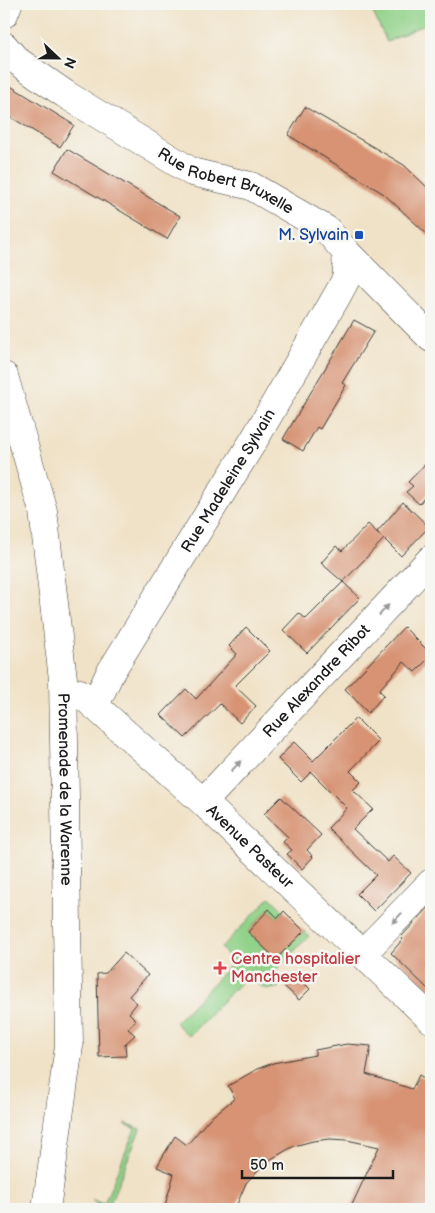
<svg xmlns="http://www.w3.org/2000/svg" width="435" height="1213" font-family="'Balsamiq Sans',sans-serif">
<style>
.green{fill:#91d289;stroke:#567752}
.building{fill:#d79373}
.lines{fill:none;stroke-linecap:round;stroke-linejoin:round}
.minor-casing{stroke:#3c3a36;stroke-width:29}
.minor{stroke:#fff;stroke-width:28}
.oneway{fill:#999}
.transit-dot{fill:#1a4fb4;stroke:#f6f6f2;stroke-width:2}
.health-dot{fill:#e0444e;stroke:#f6f6f2;stroke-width:2}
.labels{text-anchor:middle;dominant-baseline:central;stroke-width:5;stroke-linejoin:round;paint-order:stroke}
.street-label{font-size:16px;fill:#1c1c1c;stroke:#f6f6f2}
.transit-label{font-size:16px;fill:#164399;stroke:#f6f6f2;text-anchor:end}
.health-label{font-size:16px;fill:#be3a42;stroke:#f6f6f2;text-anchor:start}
</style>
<rect width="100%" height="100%" fill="#f6f6f2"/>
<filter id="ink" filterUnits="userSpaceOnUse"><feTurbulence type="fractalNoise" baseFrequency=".02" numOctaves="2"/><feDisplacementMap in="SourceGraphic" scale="10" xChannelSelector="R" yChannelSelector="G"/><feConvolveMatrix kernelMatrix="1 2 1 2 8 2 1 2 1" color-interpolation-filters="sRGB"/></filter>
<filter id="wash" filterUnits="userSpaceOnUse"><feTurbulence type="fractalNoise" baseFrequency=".0096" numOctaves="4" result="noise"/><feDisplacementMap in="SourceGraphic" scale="20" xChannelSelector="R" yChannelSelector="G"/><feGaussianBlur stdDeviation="1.12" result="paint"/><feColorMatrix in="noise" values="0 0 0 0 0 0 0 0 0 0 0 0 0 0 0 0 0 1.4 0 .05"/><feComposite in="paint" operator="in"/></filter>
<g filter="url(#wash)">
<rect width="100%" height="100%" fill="#f0e2c7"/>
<g class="green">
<polygon points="369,4 431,4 431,21 387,42"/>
<path d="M270,897L284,911L278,918L269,909L248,932L276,959L304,931L309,936L269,977L279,987C265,993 257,984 248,975L189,1036L175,1023L234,962L221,948Z"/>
<path d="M125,1123L140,1129L109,1206L111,1209C102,1209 99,1207 92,1200L104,1204L135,1129L124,1124Z"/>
</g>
<g id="blocks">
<g class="building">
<polygon points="4,82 74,125 60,147 4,113"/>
<polygon points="305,107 404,165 431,191 431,238 384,194 288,135"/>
<polygon points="67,149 180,216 167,239 54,171"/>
<polygon points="354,320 374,331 342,383 346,385 320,429 317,427 303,451 283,439"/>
<polygon points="431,458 431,490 419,504 406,492 413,486 408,482"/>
<polygon points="403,502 429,527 401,556 377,532"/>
<polygon points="368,524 384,539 343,582 360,598 307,653 283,630 299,613 306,619 343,582 321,563 336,546 342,551"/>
<polygon points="246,627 270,651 235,686 256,706 240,723 220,704 185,738 161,715 186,689 196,699 237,654 229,646"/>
<polygon points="404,627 431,654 431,656 415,672 404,662 379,690 384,695 368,713 345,689"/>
<polygon points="356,718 379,741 350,771 361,782 353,790 373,809 353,829 388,862 393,856 411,873 374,911 357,894 376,875 328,828 347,808 311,772 301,782 278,759 294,742 313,761"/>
<polygon points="281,797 321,835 307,850 313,857 302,869 287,854 292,850 283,842 288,837 264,814"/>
<polygon points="431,905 431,992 391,953 403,939 401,937"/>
<polygon points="269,909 278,918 284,911 304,931 276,959 248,932"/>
<polygon points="124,953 148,975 129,996 137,1003 129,1013 136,1020 128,1029 135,1035 125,1044 126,1056 99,1057 97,974 106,973"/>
<polygon points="296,975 310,989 299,1000 284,986"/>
<polygon points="347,1044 371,1046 366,1074 412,1089 419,1075 431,1082 431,1209 350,1209 379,1147 347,1140 330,1139 313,1141 294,1146 266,1162 246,1183 235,1209 164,1209 174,1174 157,1167 163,1156 175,1136 187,1145 209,1119 235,1098 228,1086 257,1069 273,1063 315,1055 315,1050"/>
</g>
</g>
</g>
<g filter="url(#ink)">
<use href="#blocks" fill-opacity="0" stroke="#3c3a36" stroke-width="1"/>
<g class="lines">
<g class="minor-casing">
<g id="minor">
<polyline points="4,14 8,4"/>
<path id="s1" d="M4,46L16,60L65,94L192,172L251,186L327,230L346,252L431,338"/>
<path id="s2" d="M4,376L43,511L63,679L69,1046L46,1209"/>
<path id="s3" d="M80,693L203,802L431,1019"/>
<path id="s4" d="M95,705L110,673L257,435L338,294L347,277L346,252"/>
<path id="s5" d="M203,802L431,559"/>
<polyline points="363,953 431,883"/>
</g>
</g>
<use href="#minor" class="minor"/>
</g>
<defs><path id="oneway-solid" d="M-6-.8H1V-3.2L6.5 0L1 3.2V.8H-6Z" transform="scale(1.25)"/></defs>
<g class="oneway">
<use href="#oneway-solid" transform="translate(384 610) rotate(-47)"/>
<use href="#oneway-solid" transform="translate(236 766) rotate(-47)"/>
<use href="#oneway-solid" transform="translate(397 918) rotate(134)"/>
</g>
</g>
<rect class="transit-dot" x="354" y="230" width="10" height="10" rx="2.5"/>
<path class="health-dot" d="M217.5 960.5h5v5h5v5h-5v5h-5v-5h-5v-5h5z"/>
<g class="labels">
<g class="street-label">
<text stroke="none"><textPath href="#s1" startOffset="262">Rue Robert Bruxelle</textPath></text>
<text stroke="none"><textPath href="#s4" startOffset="261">Rue Madeleine Sylvain</textPath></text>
<text stroke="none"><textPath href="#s5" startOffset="166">Rue Alexandre Ribot</textPath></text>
<text stroke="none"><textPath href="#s2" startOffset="420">Promenade de la Warenne</textPath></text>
<text stroke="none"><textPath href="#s3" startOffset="229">Avenue Pasteur</textPath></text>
</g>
<g class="transit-label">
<text x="349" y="235">M. Sylvain</text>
</g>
<g class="health-label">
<text x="231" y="959">Centre hospitalier<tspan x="231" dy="18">Manchester</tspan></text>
</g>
</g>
<rect width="435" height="1213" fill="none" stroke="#f6f6f2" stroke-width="20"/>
<g transform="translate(58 58) rotate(112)" stroke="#f6f6f2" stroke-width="4" paint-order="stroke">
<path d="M0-4L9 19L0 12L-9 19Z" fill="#1c1c1c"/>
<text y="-8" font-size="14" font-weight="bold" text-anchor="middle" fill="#1c1c1c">N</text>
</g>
<path d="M242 1170v8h151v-8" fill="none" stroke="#1c1c1c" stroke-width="2.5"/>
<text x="250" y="1170" font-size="15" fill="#1c1c1c" stroke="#f6f6f2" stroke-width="4" paint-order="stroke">50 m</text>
</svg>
